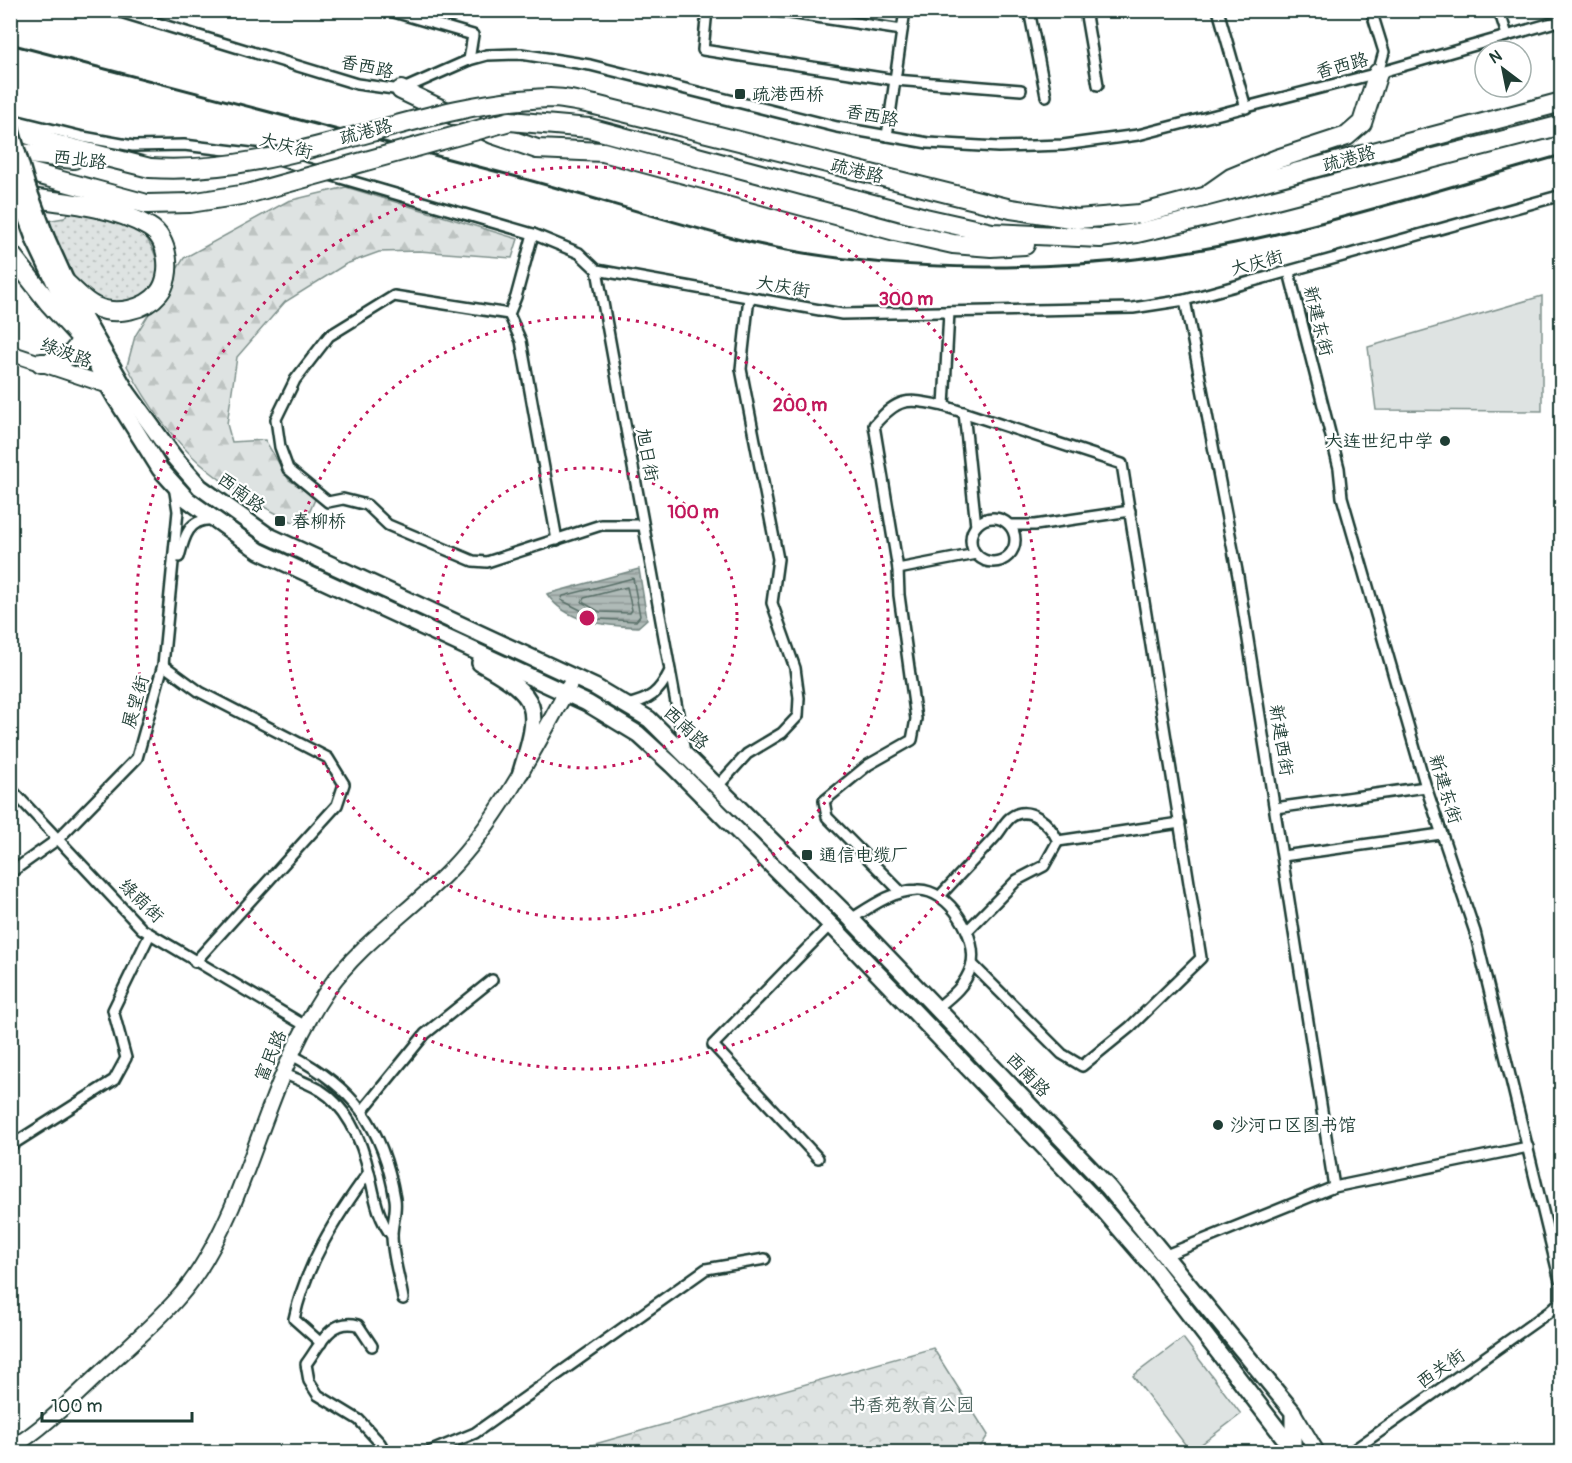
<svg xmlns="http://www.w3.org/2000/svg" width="1572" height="1463" font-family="Pangolin,'LXGW WenKai TC',sans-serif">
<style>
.grass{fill:url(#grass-dots);stroke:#7e908b;stroke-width:1.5}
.forest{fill:url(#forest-firs);stroke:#7e908b;stroke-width:1.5}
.park{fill:url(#park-crowns);stroke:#7e908b;stroke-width:1.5}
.pitch{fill:#dee3e2;stroke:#7e908b;stroke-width:1.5}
.water{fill:url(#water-rules);stroke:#758883;stroke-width:1.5}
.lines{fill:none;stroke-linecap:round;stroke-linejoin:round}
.shore{stroke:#596f68;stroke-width:1.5}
.street-casing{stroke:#1f3d34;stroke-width:14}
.secondary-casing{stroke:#1f3d34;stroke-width:18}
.primary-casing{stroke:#1f3d34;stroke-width:20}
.highway-casing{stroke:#1f3d34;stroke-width:22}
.street{stroke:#fff;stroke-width:9}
.secondary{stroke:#fff;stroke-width:14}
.primary{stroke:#fff;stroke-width:15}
.highway{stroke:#fff;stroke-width:18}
.rail{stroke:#1f3d34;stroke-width:3}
.primary-bridge-casing{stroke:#1f3d34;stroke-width:20;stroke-linecap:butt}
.highway-bridge-casing{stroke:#1f3d34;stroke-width:22;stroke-linecap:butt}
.primary-bridge{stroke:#fff;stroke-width:15}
.highway-bridge{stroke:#fff;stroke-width:18}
.ring{fill:none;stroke:#c2185b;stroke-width:3;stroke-dasharray:3 6}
.poi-dot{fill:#1f3d34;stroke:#fff;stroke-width:2}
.labels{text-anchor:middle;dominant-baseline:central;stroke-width:4.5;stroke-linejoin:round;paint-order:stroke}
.street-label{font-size:18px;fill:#1f3d34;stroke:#fff}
.poi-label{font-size:18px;fill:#1f3d34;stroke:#fff;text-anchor:start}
.park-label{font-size:18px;fill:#455e57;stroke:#fff}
.centre{fill:#c2185b;stroke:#fff;stroke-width:3}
.ring-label{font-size:18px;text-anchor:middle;font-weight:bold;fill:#c2185b;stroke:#fff;stroke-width:4.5;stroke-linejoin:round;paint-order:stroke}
</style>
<defs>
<pattern id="grass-dots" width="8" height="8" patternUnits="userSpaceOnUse" patternTransform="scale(1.5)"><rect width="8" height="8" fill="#dee3e2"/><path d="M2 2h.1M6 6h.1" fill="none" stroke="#bec4c2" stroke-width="1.8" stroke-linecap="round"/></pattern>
<pattern id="forest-firs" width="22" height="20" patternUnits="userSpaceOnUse" patternTransform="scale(1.5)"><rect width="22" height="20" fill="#dee3e2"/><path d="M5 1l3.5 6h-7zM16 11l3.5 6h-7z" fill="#bec4c2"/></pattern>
<pattern id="park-crowns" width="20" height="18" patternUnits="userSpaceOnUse" patternTransform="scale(1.5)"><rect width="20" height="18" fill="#dee3e2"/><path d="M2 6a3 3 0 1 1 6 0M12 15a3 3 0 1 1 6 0" fill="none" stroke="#bec4c2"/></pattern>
<pattern id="water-rules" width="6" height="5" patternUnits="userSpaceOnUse" patternTransform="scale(1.5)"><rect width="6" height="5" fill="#afbab7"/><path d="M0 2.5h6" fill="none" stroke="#8e9896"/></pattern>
</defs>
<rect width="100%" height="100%" fill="#fff"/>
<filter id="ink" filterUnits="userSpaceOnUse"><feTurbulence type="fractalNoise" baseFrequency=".0167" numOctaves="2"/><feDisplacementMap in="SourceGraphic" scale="12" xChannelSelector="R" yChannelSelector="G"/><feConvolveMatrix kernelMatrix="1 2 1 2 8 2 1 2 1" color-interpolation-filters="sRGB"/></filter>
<g filter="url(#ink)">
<path class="grass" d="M70,210C89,215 131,222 144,234C147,237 149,243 151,246C175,288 123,322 88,297C68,283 55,242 46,221L64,218Z"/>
<path class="forest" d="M346,187L518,239L512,258L419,251L379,252L346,264L285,302L237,357L227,424L232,442L265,440L289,480L316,497L303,527C215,484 174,453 127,366L135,336L184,258L288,201Z"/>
<polygon class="park" points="933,1348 988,1435 977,1452 567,1452"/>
<g class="pitch">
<polygon points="1542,296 1542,411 1376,410 1368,347"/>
<polygon points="1183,1338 1241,1414 1191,1452 1133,1376"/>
</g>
<path class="water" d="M639,569L647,619L638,627C607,626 566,623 547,594Z"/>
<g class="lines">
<g class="shore">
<polygon points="633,578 640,616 636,621 598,619 561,600 563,596"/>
<polygon points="627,587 632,610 630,613 600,612 582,602 584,598"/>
</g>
<g class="street-casing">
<g id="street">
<polyline points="114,10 357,84 401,90 469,60 487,55 521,54 590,65 837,127 928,143 998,147 1063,145 1138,135 1378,73 1562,20"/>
<polyline points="387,10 473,35 469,60"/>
<polyline points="707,10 703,50 895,80 1021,90"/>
<polyline points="770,10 902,30"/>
<polyline points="1029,10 1046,96"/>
<polyline points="1085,10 1098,85"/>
<polyline points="1218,10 1246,108"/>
<polyline points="1371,10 1384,52 1378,73"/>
<polyline points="1499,10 1507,35"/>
<polyline points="10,119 83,137 133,146 184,145 259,154"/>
<polyline points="887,136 905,10"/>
<polyline points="278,160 317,171"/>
<polyline points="330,175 533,234 579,253 597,270 842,314 1133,308 1185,300 1562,195"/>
<polyline points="533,234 516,297 509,314 521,341 557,540"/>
<polyline points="597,270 685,752"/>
<polyline points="1289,272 1339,468 1342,497 1426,787 1475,932 1561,1285 1561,1301 1549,1312 1351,1452"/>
<polyline points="1185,300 1238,576 1334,1187"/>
<polyline points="509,314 394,296 329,336 295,380 276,419 280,447 288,469 328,502 343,499 367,505 388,525 473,561 487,562 601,525 643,525"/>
<polyline points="944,406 949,312"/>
<polyline points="964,412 976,526"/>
<circle cx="993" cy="540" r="22"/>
<polyline points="1010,525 1035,525 1130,511"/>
<path d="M179,557C184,537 189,518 213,520"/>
<polyline points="898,569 976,554"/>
<polyline points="163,665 200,692 328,758 344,784 337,805 195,962"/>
<path d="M626,705C650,700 659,693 670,671"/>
<polyline points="718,786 747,754 782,733 798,716 799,698 795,668 772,603 778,559 741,369 749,297"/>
<polyline points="10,788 142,929 304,1025"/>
<polyline points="1275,808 1426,787"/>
<polyline points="1058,841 1180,823"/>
<polyline points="1283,856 1441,834"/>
<polyline points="10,873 58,839 137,758 163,665 178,511 174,486"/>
<path d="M901,892L827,817L824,801L868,765L912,740L916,719L899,595L898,569L874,425C900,396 907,399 944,406L1122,464L1201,958L1130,1027L1082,1066L1062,1054L972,964"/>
<path d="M940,896C958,876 977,857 995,837C1000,832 1004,823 1010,818C1029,803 1050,824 1058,841L1044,866L1017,880L968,930"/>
<path d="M851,919C872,906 892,891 917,890C949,888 980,939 971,967C965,986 952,996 937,1008"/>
<path d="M290,1054C354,1088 383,1126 395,1199C397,1211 392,1224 392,1235C392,1256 400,1278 403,1299"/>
<path d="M282,1073C294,1078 308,1083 320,1090C349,1108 363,1145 370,1176C375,1199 378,1218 392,1236"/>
<polyline points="363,1110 425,1034 492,980"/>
<polyline points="10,1146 114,1080 126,1058 113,1010 150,934"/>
<polyline points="818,1158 713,1045 830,925"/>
<polyline points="1166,1255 1334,1187 1528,1147"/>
<path d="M321,1343L294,1319C306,1264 336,1217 369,1172"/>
<path d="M372,1346L358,1325C330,1318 321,1344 306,1364L309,1381L318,1395L359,1420L380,1443L385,1452"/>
<polyline points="429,1452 475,1433 706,1269 765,1259"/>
</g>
</g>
<g class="secondary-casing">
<g id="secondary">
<polyline points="10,353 109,386"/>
<polyline points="1293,1412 1317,1452"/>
<path d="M10,1449C44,1428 71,1400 100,1373C125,1349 154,1325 177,1299C201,1273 218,1239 232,1207C263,1133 282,1056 328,989C360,943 412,910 450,870C501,817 539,741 574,677"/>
</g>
</g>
<g class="primary-casing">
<g id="primary">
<polyline points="46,237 78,308 127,392 174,457 200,487 267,535 595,687 649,719 851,919 1108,1187 1293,1412 1293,1452"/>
<polyline points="35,241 81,338 116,399 160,469 188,500 259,551 587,703 638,734 672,765 837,931 1094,1199 1152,1266 1292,1448"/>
<path d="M480,663C541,697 541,707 521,772"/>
</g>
</g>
<g class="highway-casing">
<g id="highway">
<polyline points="401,90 493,134 537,149 603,152 895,231 953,244 991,247 1025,245"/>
<polyline points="595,105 1011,209 1077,219 1140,214 1562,102"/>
<polyline points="10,128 55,144 150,168"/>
<polyline points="589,128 925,218 992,233 1100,238 1137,233 1210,216 1562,125"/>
<polyline points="10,152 74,159"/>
<polyline points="10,167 147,204"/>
<polyline points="1211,192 1231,178 1277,159 1347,136 1362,123 1378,73"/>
<path d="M15,196C58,202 111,204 149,227C169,238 173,276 159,293C145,310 116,316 96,307C85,303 73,289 64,281"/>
<path d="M10,253L49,303L81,338C75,357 59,364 41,363"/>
</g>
</g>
<use href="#street" class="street"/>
<use href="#secondary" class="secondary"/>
<use href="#primary" class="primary"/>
<use href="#highway" class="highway"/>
<path class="rail" d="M10,44C176,86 341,130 506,174C583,194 659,219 737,239C847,267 965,271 1079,264C1243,255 1403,199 1562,155"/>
<g class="primary-bridge-casing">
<g id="primary-bridge">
<polyline points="10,127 27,186 46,237"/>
<polyline points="10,173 35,241"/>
</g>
</g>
<g class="highway-bridge-casing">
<g id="highway-bridge">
<path d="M150,168C287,177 413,102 550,98C565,98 581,102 595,105"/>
<polyline points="147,204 190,203 247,194 510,121 589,128"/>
</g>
</g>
<use href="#primary-bridge" class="primary-bridge"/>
<use href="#highway-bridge" class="highway-bridge"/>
</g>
</g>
<g class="ring">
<circle cx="587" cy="618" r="150"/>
<circle cx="587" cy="618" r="301"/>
<circle cx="587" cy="618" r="451"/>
</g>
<g class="poi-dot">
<rect x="734" y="88" width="12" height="12" rx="3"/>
<circle cx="1445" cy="441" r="6"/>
<rect x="274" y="515" width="12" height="12" rx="3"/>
<rect x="801" y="849" width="12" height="12" rx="3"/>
<circle cx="1218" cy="1125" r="6"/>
</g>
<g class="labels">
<g class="street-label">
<text transform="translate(1342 66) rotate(-15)">香西路</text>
<text transform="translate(367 67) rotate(12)">香西路</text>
<text transform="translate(872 116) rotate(11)">香西路</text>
<text transform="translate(366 132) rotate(-15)">疏港路</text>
<text transform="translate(286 146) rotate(15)">大庆街</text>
<text transform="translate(1349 159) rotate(-15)">疏港路</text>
<text transform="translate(80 160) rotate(7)">西北路</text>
<text transform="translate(857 171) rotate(14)">疏港路</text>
<text transform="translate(1257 263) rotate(-15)">大庆街</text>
<text transform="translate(783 287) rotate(10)">大庆街</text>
<text transform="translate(1318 321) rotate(76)">新建东街</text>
<text transform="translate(66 353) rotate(20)">绿波路</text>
<text transform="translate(647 455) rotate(80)">旭日街</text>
<text transform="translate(241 493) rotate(37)">西南路</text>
<text transform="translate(136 702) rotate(-74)">展望街</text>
<text transform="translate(686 728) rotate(43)">西南路</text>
<text transform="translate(1281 740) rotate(81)">新建西街</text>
<text transform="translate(1445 789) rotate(73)">新建东街</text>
<text transform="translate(141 901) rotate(44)">绿荫街</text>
<text transform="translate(271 1056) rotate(-67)">富民路</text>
<text transform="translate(1028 1075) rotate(46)">西南路</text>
<text transform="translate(1441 1369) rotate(-35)">西关街</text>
</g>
<g class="poi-label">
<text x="752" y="94">疏港西桥</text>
<text x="1433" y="441" text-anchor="end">大连世纪中学</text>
<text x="292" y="521">春柳桥</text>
<text x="819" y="855">通信电缆厂</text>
<text x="1230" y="1125">沙河口区图书馆</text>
</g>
<g class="park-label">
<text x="911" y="1405">书香苑教育公园</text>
</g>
</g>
<circle cx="587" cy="618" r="9" class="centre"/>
<g class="ring-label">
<text x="906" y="305">300 m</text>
<text x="800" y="411">200 m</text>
<text x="693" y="518">100 m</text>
</g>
<rect width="1572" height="1463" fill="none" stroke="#fff" stroke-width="36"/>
<rect x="18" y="18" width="1536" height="1427" fill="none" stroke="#1f3d34" stroke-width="2" filter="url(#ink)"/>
<g transform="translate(1503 69) rotate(328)"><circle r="28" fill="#ffffff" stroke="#a5b1ae" stroke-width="1.5"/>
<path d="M0-4.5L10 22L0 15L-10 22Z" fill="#1f3d34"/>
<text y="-9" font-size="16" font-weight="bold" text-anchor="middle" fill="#1f3d34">N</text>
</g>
<path d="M42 1412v9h150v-9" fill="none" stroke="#1f3d34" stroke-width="3"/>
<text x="51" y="1412" font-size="18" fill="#1f3d34" stroke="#ffffff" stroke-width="4.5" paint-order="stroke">100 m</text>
</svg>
